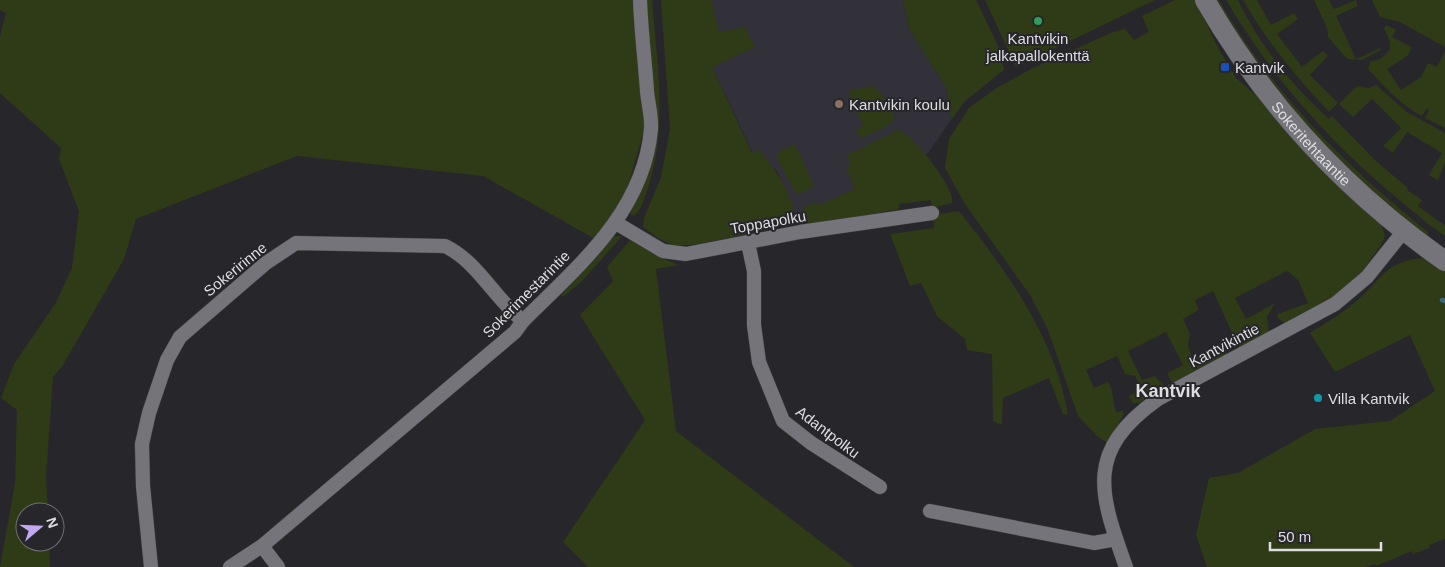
<svg xmlns="http://www.w3.org/2000/svg" width="1445" height="567" font-family="Arial,sans-serif">
<style>
.built{fill:#323039}
.green{fill:#2f3b16}
.lines{fill:none;stroke-linecap:round;stroke-linejoin:round}
.stream{stroke:#3a6882;stroke-width:4.5}
.street-casing{stroke:#414144;stroke-width:15}
.secondary-casing{stroke:#414144;stroke-width:21}
.street{stroke:#75747a;stroke-width:14}
.secondary{stroke:#75747a;stroke-width:20}
.leisure-dot{fill:#2e9e5b;stroke:#27262b;stroke-width:2}
.transit-dot{fill:#1a4fb4;stroke:#27262b;stroke-width:2}
.education-dot{fill:#8d6e63;stroke:#27262b;stroke-width:2}
.culture-dot{fill:#0f9aa8;stroke:#27262b;stroke-width:2}
.labels{text-anchor:middle;dominant-baseline:central;stroke-width:4;stroke-linejoin:round;paint-order:stroke}
.poi-label{font-size:15px;fill:#dedee1;stroke:#27262b;text-anchor:start}
.street-label{font-size:15px;fill:#dedee1;stroke:#27262b}
.quarter-label{font-size:18px;font-weight:bold;fill:#dedee1;stroke:#27262b}
</style>
<rect width="100%" height="100%" fill="#27262b"/>
<polygon class="built" points="711,0 903,0 909,29 946,87 951,120 928,153 836,207 795,214 777,171 753,153 712,67"/>
<g class="green">
<polygon points="0,0 632,0 645,127 628,186 613,215 595,239 483,176 297,156 136,219 124,259 63,365 53,377 46,477 48,512 25,512 25,542 49,542 50,567 0,567 15,483 17,410 1,398 14,364 55,304 72,268 79,211 59,159 61,148 0,93 0,36 6,13 0,10"/>
<path d="M646,0H652C657,65 669,131 646,194C643,202 640,213 632,216L630,212L647,174Z"/>
<path d="M661,0H711L719,32L745,27L755,47L712,67L752,153L759,150C776,170 794,196 796,223L700,244L674,246L658,238L643,227L644,218L661,177L670,129Z"/>
<polygon points="903,0 976,0 1002,54 1004,70 965,101 951,120 946,87 909,29"/>
<polygon points="985,0 1155,0 1016,67"/>
<path d="M1175,0H1196L1216,44L1236,78L1257,96L1328,177L1381,224L1385,236L1381,245L1363,270L1342,291L1328,302L1285,324L1277,317L1278,314L1308,303L1298,280L1287,271L1235,298L1246,319L1275,303L1267,317L1269,332L1239,348L1213,291L1195,300L1199,310L1183,319L1190,334L1188,345L1192,358L1225,346L1227,354L1172,383L1167,373L1183,365L1166,332L1128,351L1142,380L1155,376L1163,385V388L1139,403H1133L1129,396L1142,389L1135,376L1125,374L1117,356L1086,370L1094,388L1108,382C1115,393 1111,402 1117,413L1122,410L1124,414L1108,443L1098,437L1078,416L1048,330L1030,295L965,204L945,168L949,139L969,108L998,87L1035,67L1113,32L1125,29L1134,40L1149,32L1142,16Z"/>
<path d="M1214,0H1219C1274,95 1344,164 1428,232V237L1342,167L1266,79Z"/>
<path d="M1226,0H1238C1259,44 1292,86 1329,119L1332,116L1376,161L1408,188L1407,190L1422,200L1418,206L1445,226V236C1428,225 1413,211 1397,198C1329,142 1271,76 1226,0Z"/>
<path d="M1243,0H1257L1271,25L1294,13L1298,19L1277,34L1302,67L1323,51L1328,56L1310,75L1338,103L1329,112C1296,77 1267,42 1243,0Z"/>
<polygon points="1314,0 1329,0 1334,9 1356,0 1358,6 1336,16 1356,59 1380,48 1381,50 1362,60 1347,59 1328,37 1327,28"/>
<polygon points="1372,0 1445,0 1445,47 1400,22 1380,17"/>
<path d="M1386,25L1396,30L1392,37L1412,47L1407,56L1387,69L1401,90L1421,77L1428,63L1437,67L1445,51V128L1425,118L1429,111L1427,108L1422,116C1400,105 1385,87 1368,69L1370,62L1382,58L1390,49V42L1384,28Z"/>
<polygon points="1376,85 1407,112 1445,133 1445,162 1438,180 1429,175 1442,153 1407,132 1393,153 1383,146 1401,128 1372,99 1353,117 1339,104 1357,86 1369,88"/>
<polygon points="874,86 890,105 895,119 885,127 861,138 858,136 857,129 863,126 849,93 851,90"/>
<path d="M898,130C911,132 957,190 952,203L932,208L931,200L899,204V209L817,224L808,223L804,217V207L814,203L820,205L855,189L846,167L851,164L847,155Z"/>
<polygon points="795,144 814,186 797,195 776,157 779,152"/>
<path d="M959,211C1006,270 1056,339 1068,415L1063,414L1049,378L1003,398L1002,425L993,421L992,354L967,350L965,339L937,316L921,283L910,286L890,234L934,228L933,215Z"/>
<polygon points="613,236 622,236 582,281 563,297 561,295"/>
<polygon points="630,240 653,254 679,265 656,269 676,431 854,567 588,567 563,542 645,420 580,315 613,281 607,267"/>
<path d="M1425,258L1445,271V539L1429,545L1430,548L1413,554L1412,551L1376,566L1375,564L1366,567H1207L1196,535L1209,478L1238,473L1315,429L1390,421L1435,391L1410,335L1335,372L1310,333C1325,323 1342,314 1355,302C1382,280 1385,260 1425,258Z"/>
</g>
<g class="lines">
<polyline class="stream" points="1442,300 1445,301"/>
<g class="street-casing">
<g id="street">
<polyline points="616,223 663,251 686,254 800,232 932,213"/>
<polyline points="748,243 754,271 754,325 759,362 783,421 811,443 880,487"/>
<polyline points="930,511 1094,543 1116,539"/>
<polyline points="262,546 278,567"/>
<path d="M151,567L143,486L142,444L149,413L167,360L180,337L266,263L296,243L445,246C478,262 494,298 523,321"/>
<path d="M230,567L262,546L515,332L523,321C578,266 644,212 651,129C652,117 648,103 647,91C645,61 641,30 640,0"/>
<path d="M1126,567C1099,492 1085,451 1158,399L1335,304L1367,277L1403,232"/>
</g>
</g>
<g class="secondary-casing">
<g id="secondary">
<path id="s1" d="M1205,0C1266,106 1345,191 1445,261"/>
</g>
</g>
<use href="#street" class="street"/>
<use href="#secondary" class="secondary"/>
</g>
<circle class="leisure-dot" cx="1038" cy="21" r="5"/>
<rect class="transit-dot" x="1220" y="62" width="10" height="10" rx="2.5"/>
<circle class="education-dot" cx="839" cy="104" r="5"/>
<circle class="culture-dot" cx="1318" cy="398" r="5"/>
<g class="labels">
<g class="poi-label">
<text x="1038" y="38" text-anchor="middle">Kantvikin<tspan x="1038" dy="17">jalkapallokenttä</tspan></text>
<text x="1235" y="67">Kantvik</text>
<text x="849" y="104">Kantvikin koulu</text>
<text x="1328" y="398">Villa Kantvik</text>
</g>
<g class="street-label">
<text stroke="none"><textPath href="#s1" startOffset="179">Sokeritehtaantie</textPath></text>
<text transform="translate(768 222) rotate(-10)">Toppapolku</text>
<text transform="translate(235 269) rotate(-39)">Sokeririnne</text>
<text transform="translate(526 294) rotate(-45)">Sokerimestarintie</text>
<text transform="translate(1224 345) rotate(-28)">Kantvikintie</text>
<text transform="translate(828 432) rotate(37)">Adantpolku</text>
</g>
<g class="quarter-label">
<text x="1168" y="391">Kantvik</text>
</g>
</g>
<g transform="translate(40 527) rotate(71)"><circle r="24" fill="#27262b" stroke="#707074"/>
<path d="M0-4L9 19L0 12L-9 19Z" fill="#c1a8f3"/>
<text y="-8" font-size="14" font-weight="bold" text-anchor="middle" fill="#dedee1">N</text>
</g>
<path d="M1270 542v8h111v-8" fill="none" stroke="#dedee1" stroke-width="2.5"/>
<text x="1278" y="542" font-size="15" fill="#dedee1" stroke="#27262b" stroke-width="4" paint-order="stroke">50 m</text>
</svg>
